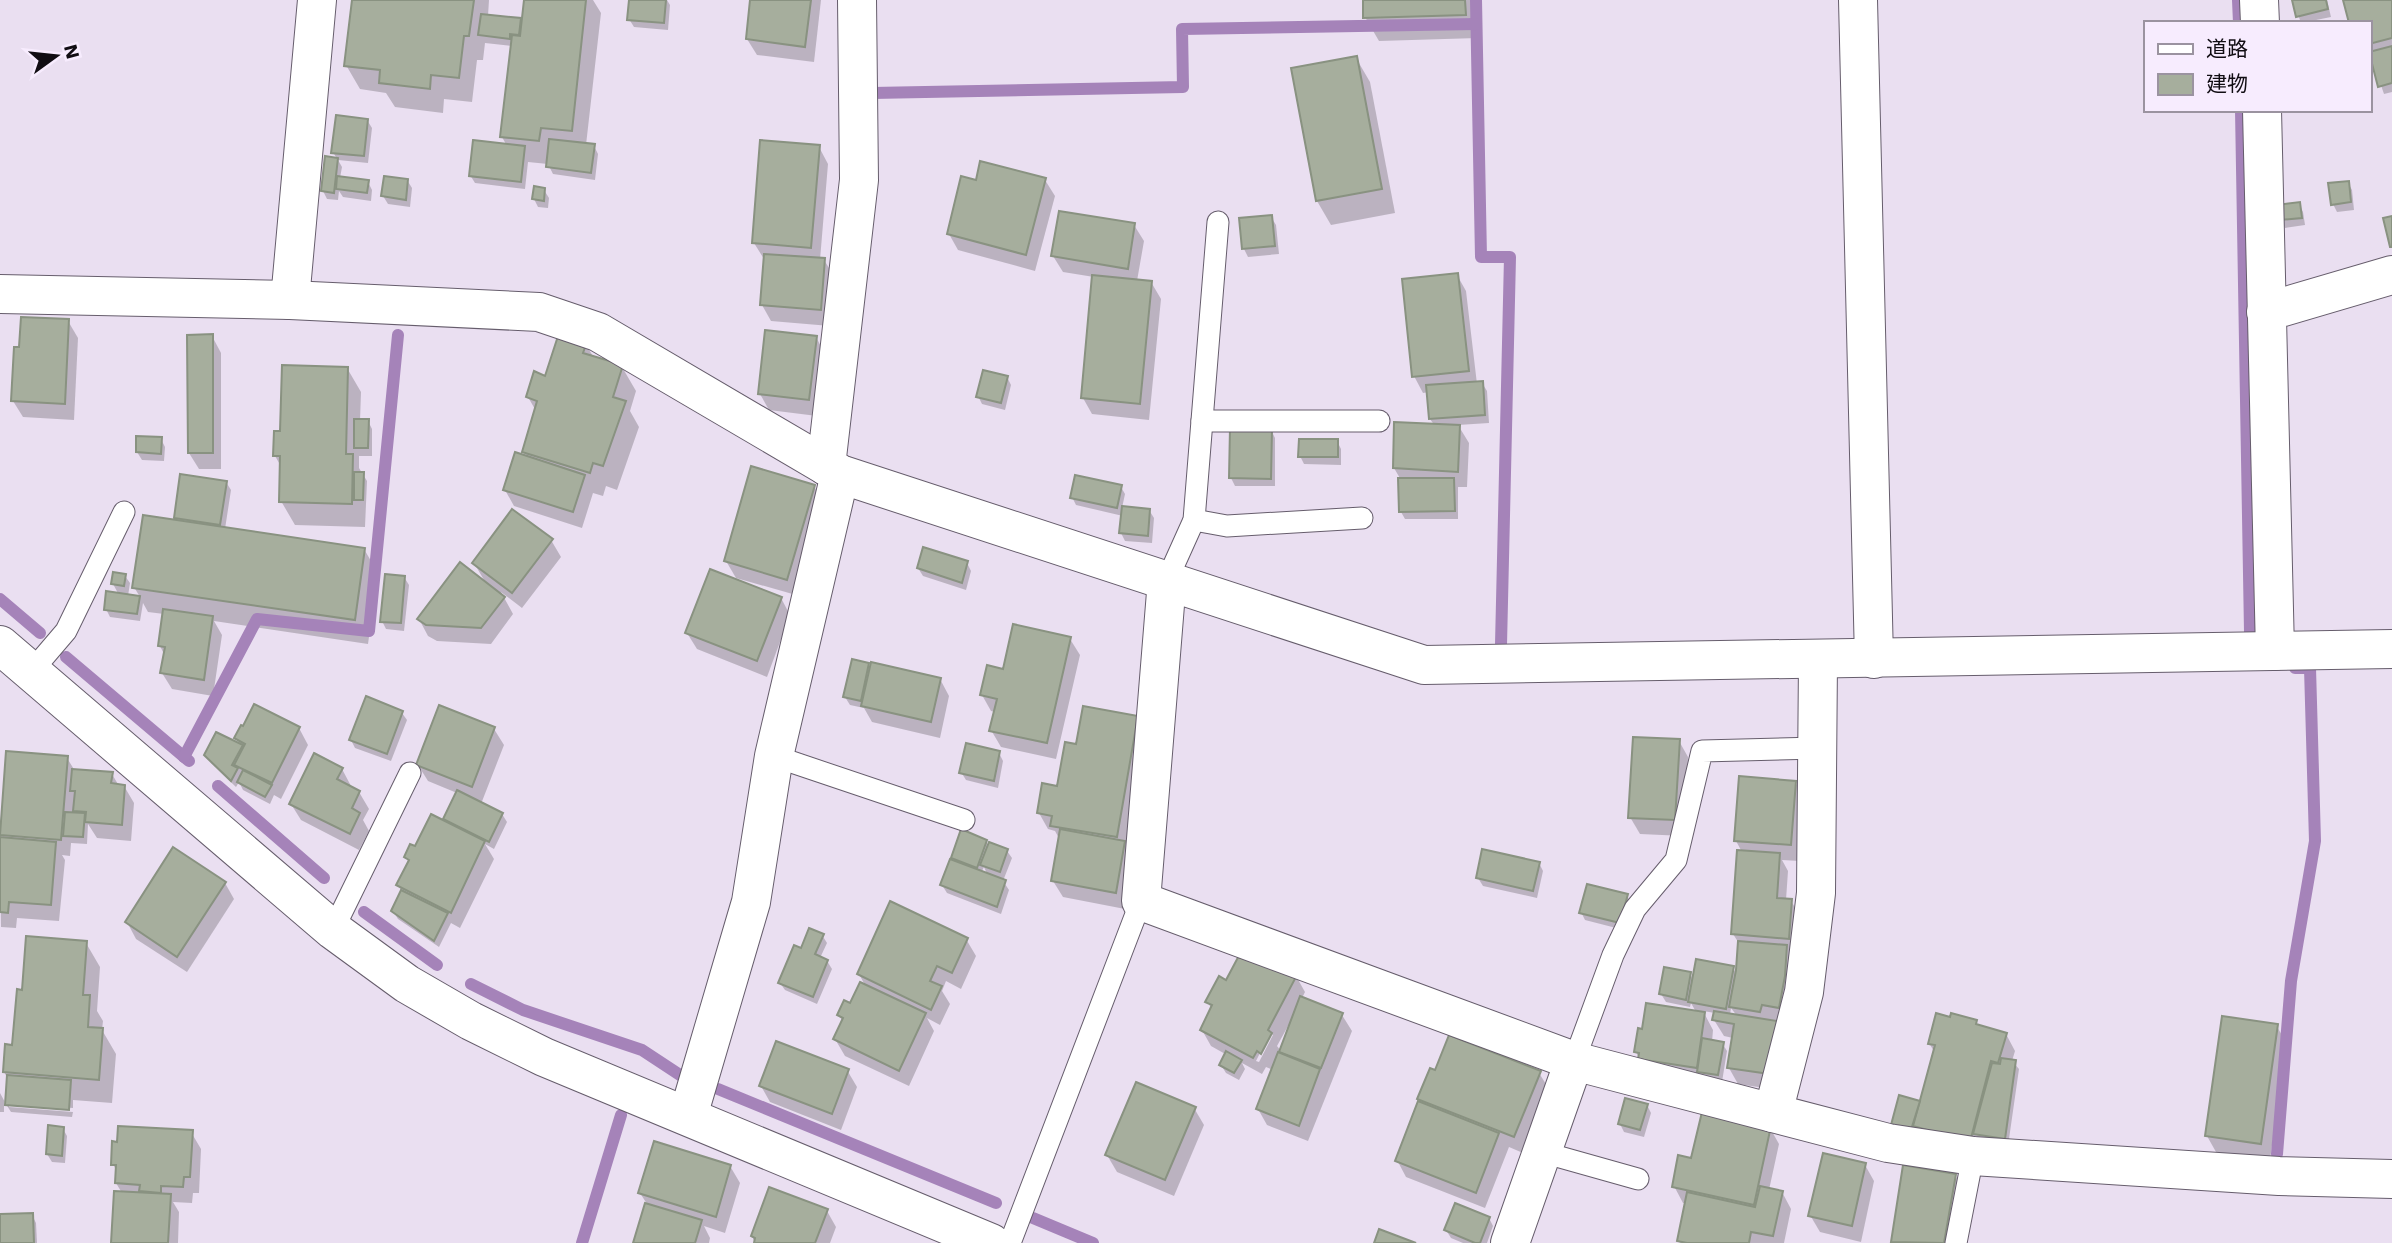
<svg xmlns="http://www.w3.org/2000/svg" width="2392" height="1243" font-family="'Work Sans','Noto Sans JP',sans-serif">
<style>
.shadow{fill:#0003;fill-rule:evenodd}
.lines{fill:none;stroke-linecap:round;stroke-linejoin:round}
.stream{stroke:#a583b9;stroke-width:12}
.building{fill:#a6ae9d;stroke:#899281;stroke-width:2}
.service-casing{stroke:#665d6c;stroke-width:23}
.minor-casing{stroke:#665d6c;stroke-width:40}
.tertiary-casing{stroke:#665d6c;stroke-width:40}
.service{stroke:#fff;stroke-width:21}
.minor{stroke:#fff;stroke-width:38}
.tertiary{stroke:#fff;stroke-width:38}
</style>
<rect width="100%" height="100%" fill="#eadff1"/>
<g class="shadow">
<polygon points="353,0 489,0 488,16 520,20 523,25 525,0 593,0 601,13 586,145 594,146 598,154 595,180 553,174 548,164 528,162 525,189 475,183 470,175 507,146 502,137 512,46 485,43 483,60 477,60 472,102 444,99 443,113 395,107 386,93 360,89 346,65"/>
<polygon points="631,0 667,0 670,5 668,30 634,27 629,19"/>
<polygon points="752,0 821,0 814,62 757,55 747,39"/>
<polygon points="1364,0 1477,0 1478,38 1379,41 1365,17"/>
<polygon points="2293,0 2327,0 2331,17 2301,23"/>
<polygon points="2345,0 2392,0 2392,92 2384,94 2373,62 2369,63 2369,23"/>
<polygon points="1356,58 1370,82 1395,213 1331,225 1317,201"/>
<polygon points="367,120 372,128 368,163 338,160 342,167 340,178 368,182 372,190 371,201 343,197 339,191 338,200 327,199 323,191 337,159 333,152"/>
<polygon points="819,147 828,164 820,260 824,260 834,276 830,326 771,321 762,305 764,259 754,243"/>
<polygon points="407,180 412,188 410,207 388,204 383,196"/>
<polygon points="1045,180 1055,196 1035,271 958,250 949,234 977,182"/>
<polygon points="2348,183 2352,190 2354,210 2337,212 2333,204"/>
<polygon points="544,190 549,198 548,208 538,207 534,199"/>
<polygon points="2299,204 2303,212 2305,225 2285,228 2281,220"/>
<polygon points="1271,217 1276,225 1279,254 1248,257 1244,249"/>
<polygon points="1134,225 1144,241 1137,281 1151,282 1161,299 1149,420 1092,414 1083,398 1094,277 1063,272 1053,256"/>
<polygon points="1457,275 1466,291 1477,384 1482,383 1487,391 1489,423 1458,425 1469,443 1467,487 1458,487 1458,519 1405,519 1401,512 1401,480 1394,468 1435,426 1430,419 1429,392 1423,393 1414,376"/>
<polygon points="68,321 78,338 74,420 23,417 13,401 21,349"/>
<polygon points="212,336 221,353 221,469 199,469 189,453"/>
<polygon points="816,337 825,354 817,416 769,410 760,394"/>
<polygon points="585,343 594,358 622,367 636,391 630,411 639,427 617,490 606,486 603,496 593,493 582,528 514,506 505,490 527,458 524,451 536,411 528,397"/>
<polygon points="347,368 361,392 360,421 368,421 372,429 372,456 359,456 359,468 367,481 365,527 295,525 281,501 282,468 275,456 282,432"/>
<polygon points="1007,377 1011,385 1005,410 982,404 978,396"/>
<polygon points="1271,430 1275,438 1275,486 1235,486 1231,478"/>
<polygon points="161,439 165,447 164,461 142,460 137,452"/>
<polygon points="1337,441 1341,449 1341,465 1304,464 1300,456"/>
<polygon points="226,482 231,490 225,529 364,549 378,573 368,644 214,621 222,635 213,696 172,689 162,673 165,656 160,646 164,614 148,612 143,603 140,621 110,617 106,609 119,595 113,584 125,576 130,583 128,596 140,597 134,587 179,522 176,518"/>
<polygon points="814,486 823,503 796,595 736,578 726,561"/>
<polygon points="1121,487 1125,494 1122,508 1149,510 1154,518 1152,543 1125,541 1121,533 1123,516 1076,505 1072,497"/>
<polygon points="551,540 561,557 522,608 501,592 513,614 491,644 437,641 428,636 419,619 487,585 474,563"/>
<polygon points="967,563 971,571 966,590 923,576 918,568"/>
<polygon points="404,577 409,585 404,631 386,629 382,621"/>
<polygon points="781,598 790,615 767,677 697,649 687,633"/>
<polygon points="1070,639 1080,655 1056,759 1001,747 991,730 995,712 991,711 982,695 1005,671"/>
<polygon points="868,664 871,669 940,679 949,696 940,738 872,722 864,708 850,705 845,697"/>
<polygon points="402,713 407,720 391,761 355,748 351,740"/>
<polygon points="1137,717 1125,909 1063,897 1053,881 1060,840 1055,831 1048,829 1039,813 1058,788 1077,746"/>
<polygon points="299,728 308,745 281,799 274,795 270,804 243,790 239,782 236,787 211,763 206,755 241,746 236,738"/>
<polygon points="494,729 504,745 481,804 502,814 507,822 494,849 485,844 494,859 460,928 451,923 439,947 398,919 393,911 402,892 398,885 409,863 406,857 448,825 445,819 457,793 428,781 418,765"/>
<polygon points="1679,741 1688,757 1684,836 1640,834 1630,817"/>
<polygon points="999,753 1003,761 998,788 966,780 961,772"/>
<polygon points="67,758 75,771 112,774 119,786 124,786 134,803 131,841 97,838 88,824 87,844 71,843 70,856 62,855 65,860 59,921 17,918 16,928 1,927 0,853 4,839 1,834"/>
<polygon points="342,769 351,786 350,788 359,792 369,809 363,820 369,831 359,850 301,820 291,804"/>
<path d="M1795,782L1805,799L1800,861L1782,860L1788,871L1786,900L1791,901L1801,917L1778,1090L1738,1084L1729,1068L1733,1038L1724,1036L1714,1020L1715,1013L1703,1011L1713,1030L1712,1042L1722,1043L1727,1051L1722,1082L1649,1075L1636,1052L1696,1012L1691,1003L1690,1007L1666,1002L1661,994L1690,974L1694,981L1733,968L1737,975L1740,945L1733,934L1742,852L1736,841ZM1731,1008L1737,1016L1730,1015Z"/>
<path d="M986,841L989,847L1007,851L1012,858L1003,881L1009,890L1001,914L947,893L942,885L956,864L953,858ZM984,867L988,876L981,873Z"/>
<polygon points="1539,863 1543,871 1537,898 1483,886 1478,878"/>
<polygon points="225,883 234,899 187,972 136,939 127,922"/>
<polygon points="1627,896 1631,903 1624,930 1585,920 1581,912"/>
<polygon points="822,935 827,943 820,958 827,961 832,969 817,1004 785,990 780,983 801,950"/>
<polygon points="966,939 976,956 961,989 946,981 942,991 950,1004 940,1025 927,1018 934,1031 909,1086 845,1056 835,1039 843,1022 839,1015 866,987 859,974"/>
<polygon points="86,943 100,967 97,1011 103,1021 102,1030 116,1054 112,1103 73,1100 73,1108 9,1103 9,1107 73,1112 72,1117 11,1112 4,1101 4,1112 0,1112 0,1093 6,1104 8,1079 4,1072 14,1047 23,992"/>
<path d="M1296,976L1305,992L1302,998L1342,1015L1352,1031L1308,1141L1267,1125L1258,1109L1273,1070L1266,1067L1262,1074L1242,1063L1245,1069L1239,1080L1226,1073L1221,1065L1227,1055L1211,1046L1202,1030L1212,1010L1208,1002L1226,982ZM1288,1026L1290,1027L1281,1051L1277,1046ZM1270,1033L1273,1035L1259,1062L1256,1061Z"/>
<polygon points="1976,1021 1979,1027 2006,1034 2015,1051 2012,1061 2019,1069 2008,1146 1915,1137 1901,1097 1920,1105 1935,1053 1929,1043"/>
<polygon points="2276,1025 2286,1042 2270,1160 2216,1152 2207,1136"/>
<polygon points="847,1070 857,1087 841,1130 770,1102 761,1086"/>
<polygon points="1539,1073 1549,1089 1523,1153 1509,1147 1485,1208 1406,1177 1397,1160 1420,1101 1419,1099"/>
<polygon points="1647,1105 1651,1113 1644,1137 1624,1132 1620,1124"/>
<polygon points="1194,1108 1204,1125 1174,1196 1117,1172 1107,1155"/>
<polygon points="1770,1128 1779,1144 1769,1190 1782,1192 1791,1209 1784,1243 1680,1243 1678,1240 1686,1203 1683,1203 1674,1186 1692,1160"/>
<polygon points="63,1129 67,1136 65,1163 52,1162 47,1154"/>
<polygon points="191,1132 201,1149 199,1193 193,1193 192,1203 173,1202 179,1212 178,1243 112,1243 122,1193 116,1183 117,1172 113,1164"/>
<polygon points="1865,1165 1874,1181 1861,1242 1820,1232 1810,1215"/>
<polygon points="730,1166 740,1183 725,1233 704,1226 710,1238 709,1243 635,1243 647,1204 640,1193"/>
<polygon points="1955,1175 1964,1192 1956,1243 1894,1243 1893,1241"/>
<polygon points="827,1211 836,1227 830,1243 755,1243 752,1236"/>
<polygon points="32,1215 36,1223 37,1243 0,1243 0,1216"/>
<polygon points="1489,1218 1493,1226 1487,1243 1463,1243 1451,1238 1446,1230"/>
</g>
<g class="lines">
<g class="stream">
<polyline points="1476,0 1481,257 1510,257 1501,645"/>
<polyline points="2238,0 2239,23"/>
<polyline points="872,93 1183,87 1182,29 1476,24"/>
<polyline points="2241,110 2250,632"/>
<polyline points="0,599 40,633"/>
<polyline points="66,657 189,761"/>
<polyline points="184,757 257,619 369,631 398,335"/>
<polyline points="218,786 324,878"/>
<polyline points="364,912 437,965"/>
<polyline points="471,984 523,1010 642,1050 683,1077"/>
<polyline points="718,1089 996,1203"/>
<polyline points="2277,1154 2291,981 2315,841 2310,668 2295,668"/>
<polyline points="1033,1218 1093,1243"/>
<polyline points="582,1243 621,1115"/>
</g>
</g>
<g class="building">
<polygon points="352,0 474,0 469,36 464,36 459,78 431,75 430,89 379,83 380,70 344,66"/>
<polygon points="524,0 586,0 572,131 541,128 539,141 500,137 512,35 520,36"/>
<polygon points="629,0 666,0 664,23 627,20"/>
<polygon points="750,0 811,0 805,47 746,39"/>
<polygon points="1363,0 1465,0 1466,15 1363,18"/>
<polygon points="2292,0 2326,0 2328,9 2296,17"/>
<polygon points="2343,0 2392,0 2392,38 2369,44 2369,23 2349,23"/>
<polygon points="481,14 521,18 519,35 510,34 510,39 478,35"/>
<polygon points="2392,46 2392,83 2378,87 2369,52"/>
<polygon points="1357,56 1382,189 1316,201 1291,68"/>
<polygon points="336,115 368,119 364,156 331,153"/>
<polygon points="549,139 595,144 591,173 546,167"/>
<polygon points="473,140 525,146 521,182 469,176"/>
<polygon points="760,140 820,145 811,248 752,243"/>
<polygon points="325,156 338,158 334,193 321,191"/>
<polygon points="980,161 1046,178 1026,255 947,234 961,176 976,180"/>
<polygon points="337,176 369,180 367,193 336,189"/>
<polygon points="384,176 408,179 406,200 381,196"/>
<polygon points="2349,181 2351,202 2331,205 2328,183"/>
<polygon points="534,186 545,188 544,201 532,199"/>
<polygon points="2300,202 2302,218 2279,220 2277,205"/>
<polygon points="1059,211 1135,223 1128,269 1051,256"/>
<polygon points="1272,215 1275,246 1242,249 1239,218"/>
<polygon points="2392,216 2392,247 2390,247 2383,218"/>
<polygon points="764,254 825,258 821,310 760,305"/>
<polygon points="1458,273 1469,371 1412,377 1402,279"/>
<polygon points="1092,275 1152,281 1140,404 1081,398"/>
<polygon points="21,317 69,319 65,404 11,401 14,347 19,347"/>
<polygon points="765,330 817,336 809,400 758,394"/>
<polygon points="559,333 587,342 583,353 623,365 613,397 626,401 603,466 593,463 590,473 522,452 537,401 526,397 534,371 545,376"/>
<polygon points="213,334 213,453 188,453 187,335"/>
<polygon points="282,365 348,367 346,454 353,454 352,504 279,502 280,456 273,456 274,431 280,431"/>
<polygon points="983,370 1008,376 1001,403 976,397"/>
<polygon points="1483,381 1485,415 1429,419 1426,385"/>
<polygon points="354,419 369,419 368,448 354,448"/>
<polygon points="1394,422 1460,425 1458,472 1393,468"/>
<polygon points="1230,428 1272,429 1271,479 1229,478"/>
<polygon points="136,436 162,437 161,454 136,452"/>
<polygon points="1299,439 1338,439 1338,457 1298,457"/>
<polygon points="515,452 585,475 573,512 503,490"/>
<polygon points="751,466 815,485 787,580 724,561"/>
<polygon points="354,472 364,472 363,500 354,500"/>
<polygon points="180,474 227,481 220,525 174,518"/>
<polygon points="1075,475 1122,485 1117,508 1070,498"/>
<polygon points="1398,478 1454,478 1455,511 1399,512"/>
<polygon points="1122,506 1150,509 1148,536 1119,533"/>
<polygon points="512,509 553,539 512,593 472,563"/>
<polygon points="143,515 365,548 355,620 132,588"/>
<polygon points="923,547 968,561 962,583 917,568"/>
<polygon points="460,562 505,597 481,628 426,625 417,619"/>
<polygon points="710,569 782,597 757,661 685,633"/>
<polygon points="113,572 126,574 124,586 111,584"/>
<polygon points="385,574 405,576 401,623 380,622"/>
<polygon points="106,591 140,596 137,614 104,610"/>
<polygon points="163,609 213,616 204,680 160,673 165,647 158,646"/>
<polygon points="1013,624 1071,637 1047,743 989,731 997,699 980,695 987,665 1003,669"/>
<polygon points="852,659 869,663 861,701 843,697"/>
<polygon points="871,662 941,678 931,722 861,706"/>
<polygon points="366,696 403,711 387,754 349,740"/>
<polygon points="254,704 300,727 272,783 234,765 245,744 234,738 241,725 243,726"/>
<polygon points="439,705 495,727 472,787 416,765"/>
<polygon points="1083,706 1138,716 1117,837 1050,826 1052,816 1037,813 1042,783 1057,786 1065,742 1076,744"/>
<polygon points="216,732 243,745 232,765 238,768 231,781 204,755"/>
<polygon points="1633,737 1680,739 1675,820 1628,818"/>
<polygon points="966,743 1000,751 994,781 959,773"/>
<polygon points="6,751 68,756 61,840 0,835"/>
<polygon points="314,753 343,768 337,779 360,791 352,808 360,813 350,834 289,804"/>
<polygon points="72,769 113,772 111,783 125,785 122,825 85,822 86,812 73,811 75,791 70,791"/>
<polygon points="243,770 272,785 265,797 237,782"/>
<polygon points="1739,776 1796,781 1791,845 1734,841"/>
<polygon points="457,790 503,813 489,842 443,819"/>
<polygon points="65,812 85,813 83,837 63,836"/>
<polygon points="431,814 485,841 451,913 396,885 409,860 404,857 410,844 415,846"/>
<polygon points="961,829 987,840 977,868 951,858"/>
<polygon points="1060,829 1125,841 1116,893 1051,881"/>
<polygon points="0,837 56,842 51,905 9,902 8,913 0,912"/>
<polygon points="989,842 1008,849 1000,872 980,865"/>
<polygon points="173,847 226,882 177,957 125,922"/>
<polygon points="1482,849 1540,862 1533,891 1476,878"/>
<polygon points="1737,850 1780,853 1777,898 1792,899 1789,939 1731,934"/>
<polygon points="950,859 1006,880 997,907 940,885"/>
<polygon points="1587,884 1628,894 1620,923 1579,913"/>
<polygon points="401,890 448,913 434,941 391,911"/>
<polygon points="890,901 968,938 952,973 937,966 930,981 942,986 931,1010 857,974"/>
<polygon points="809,928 824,934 815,954 828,960 813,997 778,983 794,945 801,948"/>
<polygon points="26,936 87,941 83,995 90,995 88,1027 103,1028 99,1080 3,1072 5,1044 12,1045 17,989 22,990"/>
<polygon points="1738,941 1787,945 1785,976 1779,1008 1762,1005 1760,1012 1729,1007 1736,970"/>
<polygon points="1244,946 1297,975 1268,1030 1272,1033 1261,1054 1257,1051 1253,1058 1200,1030 1212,1005 1205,1002 1219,976 1226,980"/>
<polygon points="1696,959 1734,966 1726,1009 1688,1002"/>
<polygon points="1664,967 1691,972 1686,1000 1659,994"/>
<polygon points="860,982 926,1013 899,1071 833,1039 843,1018 837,1015 844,1000 850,1003"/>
<polygon points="1300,996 1343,1013 1321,1068 1279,1052"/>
<polygon points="1646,1003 1705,1012 1697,1068 1638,1059 1639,1053 1634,1052 1638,1028 1642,1029"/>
<polygon points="1714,1011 1777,1021 1770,1074 1727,1068 1734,1024 1712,1020"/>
<polygon points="1936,1013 1950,1017 1951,1013 1977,1020 1976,1024 2007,1033 1998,1063 1991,1061 1970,1142 1913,1126 1935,1045 1928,1044"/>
<polygon points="2222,1016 2278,1024 2261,1144 2205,1136"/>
<polygon points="1449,1035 1541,1071 1514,1137 1417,1099 1430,1068 1435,1070"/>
<polygon points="1702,1038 1724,1042 1718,1075 1697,1072"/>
<polygon points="776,1041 849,1069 832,1114 759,1086"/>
<polygon points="1226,1051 1242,1060 1234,1073 1219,1065"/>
<polygon points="1278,1052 1320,1069 1299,1126 1256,1109"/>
<polygon points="2001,1058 2016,1060 2005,1139 1973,1134 1992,1063 2000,1064"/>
<polygon points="7,1075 71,1080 69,1110 5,1105"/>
<polygon points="1136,1082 1196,1107 1165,1180 1105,1155"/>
<polygon points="1899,1095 1920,1101 1911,1130 1891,1125"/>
<polygon points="1625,1098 1648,1104 1640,1130 1618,1124"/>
<polygon points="1418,1101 1499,1133 1476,1193 1395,1161"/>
<polygon points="1702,1112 1771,1126 1754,1205 1672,1187 1678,1155 1691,1158"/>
<polygon points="48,1125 64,1127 62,1156 46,1154"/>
<polygon points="118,1126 193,1130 190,1177 184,1177 183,1187 161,1186 161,1193 139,1191 140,1185 115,1183 116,1165 111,1165 112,1141 117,1142"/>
<polygon points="654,1141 731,1165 716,1217 638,1193"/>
<polygon points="1823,1153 1866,1163 1852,1226 1808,1216"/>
<polygon points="1903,1165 1956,1174 1944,1243 1891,1242"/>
<polygon points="1760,1186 1783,1191 1773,1236 1751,1232 1749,1243 1687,1243 1677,1241 1687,1192 1755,1207"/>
<polygon points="769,1187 828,1209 815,1243 754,1243 755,1238 751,1236"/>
<polygon points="114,1191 171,1194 168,1243 111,1243"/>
<polygon points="645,1203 702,1220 695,1243 633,1243"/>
<polygon points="1455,1203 1490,1217 1480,1243 1475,1243 1444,1230"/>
<polygon points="33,1213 34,1243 0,1243 0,1214"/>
<polygon points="1379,1229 1416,1243 1374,1243"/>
</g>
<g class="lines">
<g class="service-casing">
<g id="service">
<polyline points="1202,421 1379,421"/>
<polyline points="1194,520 1227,526 1362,518"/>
<polyline points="1167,580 1194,520 1218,222"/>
<polyline points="31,672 66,631 124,512"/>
<polyline points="774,756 964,820"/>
<polyline points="333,930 410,773"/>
<polyline points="1574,1061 1613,955 1635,909 1676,860 1702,751 1818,748"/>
<polyline points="1542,1152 1638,1179"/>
<polyline points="1010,1243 1141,901"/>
<polyline points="1956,1243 1973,1156"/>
</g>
</g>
<g class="minor-casing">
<g id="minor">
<polyline points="1858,0 1874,659"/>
<polyline points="2259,0 2260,23"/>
<polyline points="2262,110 2275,651"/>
<polyline points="0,294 290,300 539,312 598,332 840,474 1424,665 2392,649"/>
<polyline points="290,300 317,0"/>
<polyline points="2266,312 2392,275"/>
<polyline points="826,466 859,180 857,0"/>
<polyline points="1167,580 1141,901 1574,1061 1888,1143 1973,1156 2279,1176 2392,1179"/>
<polyline points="1773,1113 1804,992 1816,893 1818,660"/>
<polyline points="688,1116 751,902 774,756 840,474"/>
<polyline points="1510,1243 1574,1061"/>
</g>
</g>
<g class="tertiary-casing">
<polyline id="tertiary" points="0,645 333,930 407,984 471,1021 544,1057 991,1243"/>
</g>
<use href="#service" class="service"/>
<use href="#minor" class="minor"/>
<use href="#tertiary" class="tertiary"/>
</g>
<rect x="2144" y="21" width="228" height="91" fill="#f7ecfe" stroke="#9b93a0" stroke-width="2"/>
<rect x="2158" y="44" width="35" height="10" fill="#ffffff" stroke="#9b93a0" stroke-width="2"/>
<text x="2206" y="56" font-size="21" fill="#110d13">道路</text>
<rect x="2158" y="74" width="35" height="21" fill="#a6ae9d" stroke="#9b93a0" stroke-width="2"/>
<text x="2206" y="91" font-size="21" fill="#110d13">建物</text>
<g transform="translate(56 56) rotate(75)" stroke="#f7ecfe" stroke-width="5" paint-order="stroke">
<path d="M0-5L12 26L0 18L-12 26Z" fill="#110d13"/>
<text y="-10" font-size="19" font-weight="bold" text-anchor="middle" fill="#110d13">N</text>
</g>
</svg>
